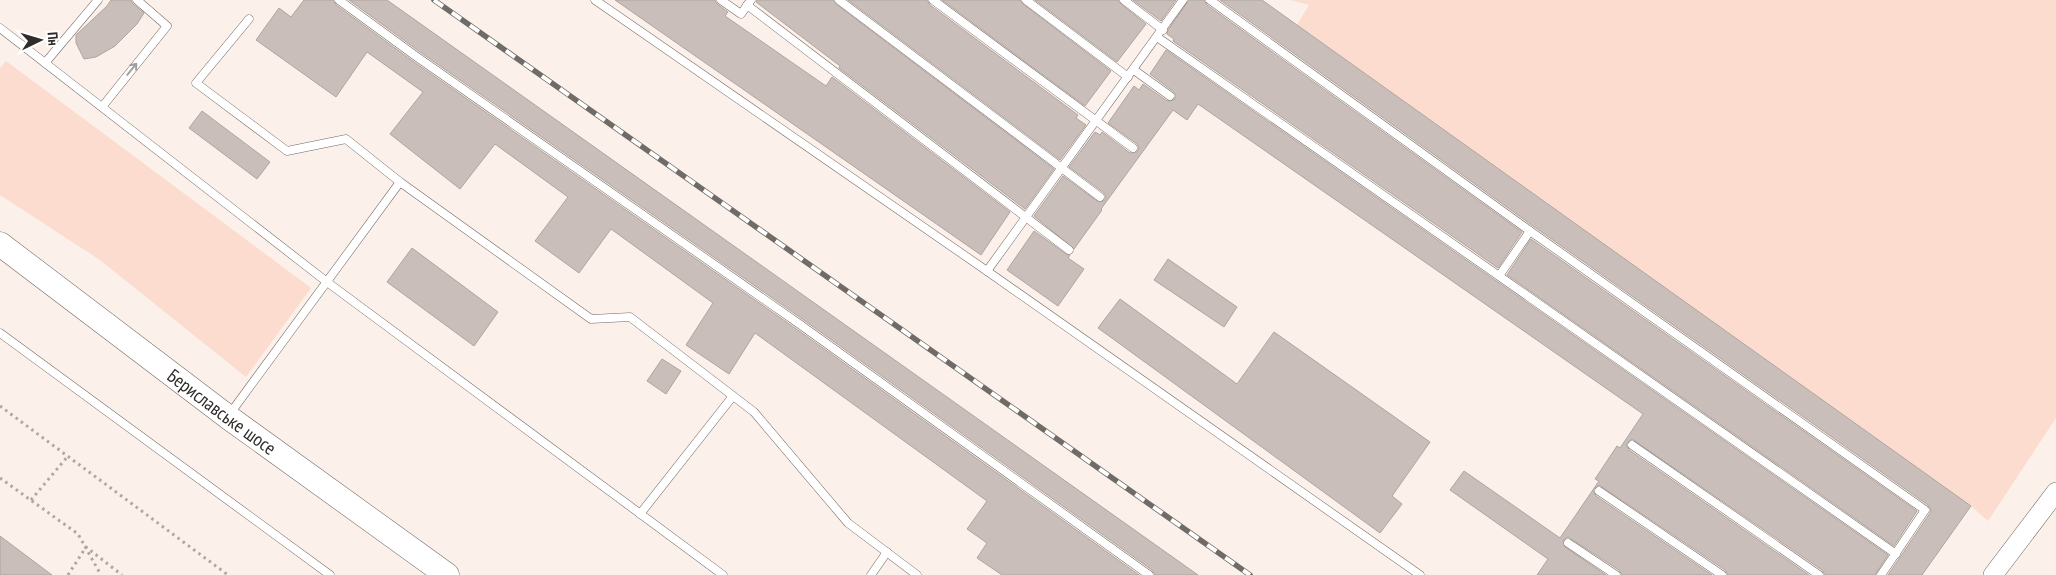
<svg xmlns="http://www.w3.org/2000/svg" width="2056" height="575" font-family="'PT Sans Narrow',sans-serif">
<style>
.green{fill:#fbdcce}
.building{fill:#c9beb9;stroke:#afa5a0}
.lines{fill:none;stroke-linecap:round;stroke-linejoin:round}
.service-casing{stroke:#726864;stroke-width:9}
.tertiary-casing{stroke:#726864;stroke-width:20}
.primary-casing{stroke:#726864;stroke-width:25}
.path{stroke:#afa7a2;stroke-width:3;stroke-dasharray:2.5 4;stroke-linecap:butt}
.service{stroke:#fff;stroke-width:8}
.tertiary{stroke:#fff;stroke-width:19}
.primary{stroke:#fff;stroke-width:24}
.rail-casing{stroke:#716b68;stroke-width:5.5}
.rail{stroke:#fff;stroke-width:4;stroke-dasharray:11;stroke-linecap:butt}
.oneway{stroke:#a2a09f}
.labels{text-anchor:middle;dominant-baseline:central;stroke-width:4;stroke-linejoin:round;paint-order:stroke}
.street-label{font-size:19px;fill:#302c2a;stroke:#fff}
</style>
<rect width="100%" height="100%" fill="#fbf0ea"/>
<g class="green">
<polygon points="1291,0 2056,0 2056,418 1988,521 1971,506 1297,25 1309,5"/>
<polygon points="6,61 311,288 246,377 100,260 0,195 0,68"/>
</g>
<g class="building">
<polygon points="111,0 131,0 133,4 144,13 137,24 115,46 96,57 84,59 76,43 76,35 107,6"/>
<polygon points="304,0 333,0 336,5 414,62 795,328 1139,575 1002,575 977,558 987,543 967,529 987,501 755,333 729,374 686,345 713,303 611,229 579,273 535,241 568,197 495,144 460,189 390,134 423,92 367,52 336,97 256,40 279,8 291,17"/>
<polygon points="349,0 387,0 1198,575 1155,575 1152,570 801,318 420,52"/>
<polygon points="615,0 715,0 717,4 728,12 725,16 826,86 832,77 1010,212 981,255"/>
<polygon points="757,0 833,0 836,4 1054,169 1025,209 839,68 840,66 756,2"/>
<polygon points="848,0 927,0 930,5 1078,115 1076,118 1086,125 1060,160"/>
<polygon points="942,0 1020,0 1023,4 1111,71 1085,106"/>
<polygon points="1035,0 1118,0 1121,4 1146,24 1117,62"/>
<polygon points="1133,0 1176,0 1161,21"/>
<polygon points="1189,0 1204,0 1207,5 1522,232 1498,268 1173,41 1174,39 1167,34 1168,30"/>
<polygon points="1220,0 1262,0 1971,506 1922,575 1888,575 1930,513 1931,510 1928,505 1533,226"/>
<polygon points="1166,50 1888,555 1875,575 1825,575 1822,570 1632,439 1626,444 1629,450 1809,575 1728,575 1725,570 1599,485 1593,490 1596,496 1712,575 1622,575 1619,570 1568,537 1563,540 1565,547 1606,575 1537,575 1548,559 1450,490 1464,471 1560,538 1599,481 1595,479 1617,446 1620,448 1643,414 1198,104 1187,120 1173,110 1101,209 1102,210 1074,249 1034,216 1063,176 1097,201 1104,201 1106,197 1104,193 1069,167 1095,132 1100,135 1102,132 1130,153 1137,152 1139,148 1137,144 1108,123 1134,86 1139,90 1143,84 1167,101 1174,100 1176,96 1174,92 1150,74"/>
<polygon points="202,111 270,162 257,179 189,128"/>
<polygon points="1034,231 1066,254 1070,255 1068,258 1084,269 1058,306 1007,270"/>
<polygon points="1531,239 1917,511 1894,546 1507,275"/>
<polygon points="412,248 498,312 474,346 387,282"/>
<polygon points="1168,259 1237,307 1224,327 1154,280"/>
<polygon points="1120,299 1237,384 1274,332 1430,442 1392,496 1402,504 1380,533 1098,328"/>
<polygon points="662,359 681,371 666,394 647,381"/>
<polygon points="0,536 52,575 0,575"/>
</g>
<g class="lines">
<g class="service-casing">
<g id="service">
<polyline points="339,0 417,57 798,323 1149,575"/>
<polyline points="595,0 987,271 1420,575"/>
<polyline points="721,0 741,14 751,0"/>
<polyline points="839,0 1100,197"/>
<polyline points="933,0 1133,148"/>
<polyline points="1026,0 1128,77"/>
<polyline points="1124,0 1163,30"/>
<polyline points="747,5 1069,250"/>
<polyline points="249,19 196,83 287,151 346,139 400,182"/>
<polyline points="0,28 327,282 723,575"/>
<polyline points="1157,37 1499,276 1530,231 1210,0"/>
<polyline points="45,63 98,0"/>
<polyline points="1134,70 1170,96"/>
<polyline points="102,107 167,26 137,0"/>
<polyline points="1530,231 1925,510 1881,575"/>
<polyline points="987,271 1183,0"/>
<polyline points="1499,276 1896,554"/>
<polyline points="0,333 330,575"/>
<polyline points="229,415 400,182 591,319 630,317 754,412 848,523 917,575"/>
<polyline points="1632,445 1819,575"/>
<polyline points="1599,491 1722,575"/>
<polyline points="640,514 733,396"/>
<polyline points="1568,543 1616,575"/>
<polyline points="871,575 887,552"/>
</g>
</g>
<g class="tertiary-casing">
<polyline id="tertiary" points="1993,575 2056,492"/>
</g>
<g class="primary-casing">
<g id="primary">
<path id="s1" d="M0,244L228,417L447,575"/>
</g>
</g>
<g class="path">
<polyline points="0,406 228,575"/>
<polyline points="0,478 78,534 101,575"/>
<polyline points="31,500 68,456"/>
<polyline points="68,575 86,547 122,575"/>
</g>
<use href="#service" class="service"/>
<use href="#tertiary" class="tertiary"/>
<use href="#primary" class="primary"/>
<g class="rail-casing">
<polyline id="rail" points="434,0 1250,575"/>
</g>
<use href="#rail" class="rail"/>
</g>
<defs><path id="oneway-shaft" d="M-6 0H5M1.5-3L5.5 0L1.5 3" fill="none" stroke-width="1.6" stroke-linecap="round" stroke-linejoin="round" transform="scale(1.25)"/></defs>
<use class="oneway" href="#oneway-shaft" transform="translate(132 69) rotate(-51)"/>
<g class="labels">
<g class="street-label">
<text stroke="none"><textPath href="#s1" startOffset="278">Бериславське шосе</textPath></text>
</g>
</g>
<g transform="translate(40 40) rotate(85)" stroke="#ffffff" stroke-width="4" paint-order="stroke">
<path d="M0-4L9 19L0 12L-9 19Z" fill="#302c2a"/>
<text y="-8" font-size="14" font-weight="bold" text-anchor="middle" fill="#302c2a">Пн</text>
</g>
</svg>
